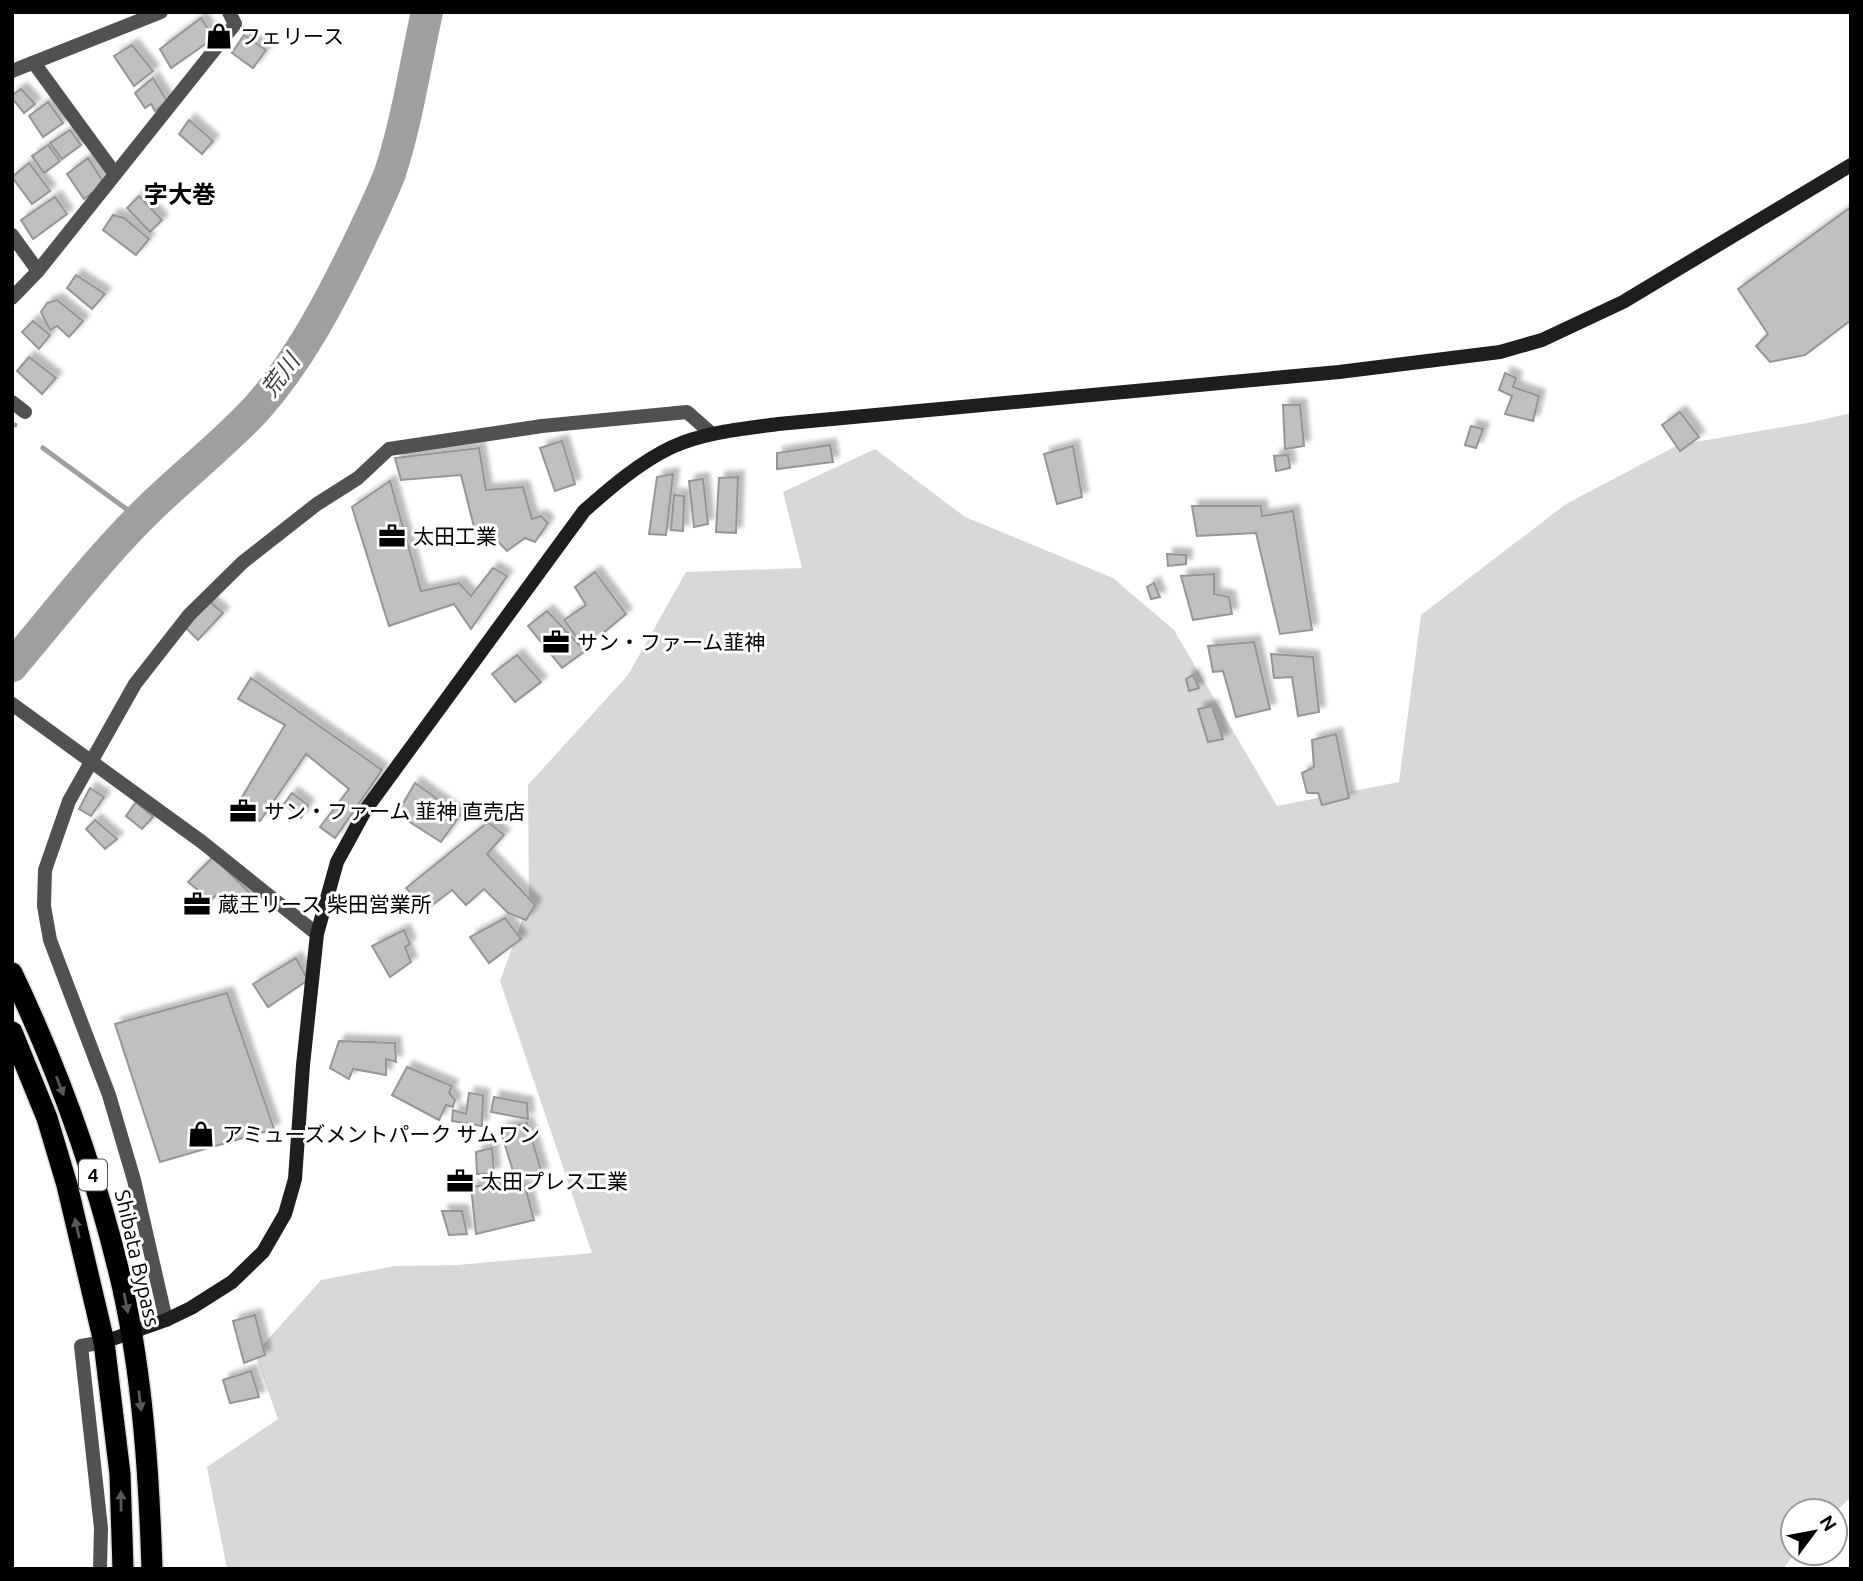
<svg xmlns="http://www.w3.org/2000/svg" width="1863" height="1581" font-family="Ubuntu,'Noto Sans JP',sans-serif">
<style>
.green{fill:#d8d8d8}
.lines{fill:none;stroke-linecap:round;stroke-linejoin:round}
.stream{stroke:#9f9f9f;stroke-width:5}
.river{stroke:#9f9f9f;stroke-width:32}
.building{fill:#c0c0c0;stroke:#959595;stroke-width:2;filter:url(#shadow)}
.highway-casing{stroke:#dbdbdb;stroke-width:24}
.street{stroke:#515151;stroke-width:14}
.secondary{stroke:#1e1e1e;stroke-width:14}
.highway{stroke:#000;stroke-width:21}
.oneway{fill:#595959}
.labels{text-anchor:middle;dominant-baseline:central;stroke-width:6;stroke-linejoin:round;paint-order:stroke}
.shield{fill:#fff;stroke:#4c4c4c;stroke-width:2}
.shield-label{font-size:19px;font-weight:bold;fill:#000}
.poi-label{font-size:21px;fill:#000;stroke:#fff;text-anchor:start}
.street-label{font-size:21px;fill:#000;stroke:#fff}
.water-label{font-size:23px;font-style:italic;fill:#404040;stroke:#fff}
.quarter-label{font-size:24px;font-weight:bold;fill:#000;stroke:#fff}
</style>
<defs>
<filter id="shadow"><feDropShadow dx="6" dy="-6" stdDeviation="2" flood-color="#0004"/></filter>
</defs>
<rect width="100%" height="100%" fill="#fff"/>
<polygon class="green" points="1851,413 1851,1497 1835,1512 1793,1511 1795,1553 1783,1569 227,1569 207,1467 278,1419 255,1354 321,1280 395,1266 458,1265 592,1253 500,981 529,901 528,785 628,675 686,572 802,568 783,492 875,449 965,517 1113,578 1174,630 1277,806 1399,782 1421,615 1566,504 1678,445 1813,422"/>
<g class="lines">
<g class="stream">
<polyline points="12,424 15,425"/>
<polyline points="43,448 140,519"/>
</g>
<path class="river" d="M12,666C58,612 101,555 152,506C186,473 225,443 257,408C298,362 328,305 355,250C367,225 380,199 390,173C407,121 415,66 427,12"/>
</g>
<g class="building">
<polygon points="201,18 214,38 171,68 160,49"/>
<polygon points="244,35 266,50 253,68 232,53"/>
<polygon points="132,45 153,71 134,86 114,56"/>
<polygon points="153,78 167,101 155,111 151,104 145,108 135,93"/>
<polygon points="21,89 35,104 24,113 12,98 12,95"/>
<polygon points="48,102 63,123 43,137 29,116"/>
<polygon points="189,120 213,141 202,154 179,134"/>
<polygon points="70,130 81,145 62,159 50,143"/>
<polygon points="48,145 60,161 44,173 32,156"/>
<polygon points="88,158 102,180 97,189 84,199 67,174"/>
<polygon points="29,163 50,191 32,204 12,177"/>
<polygon points="139,196 162,220 150,232 127,208"/>
<polygon points="55,197 67,214 33,239 21,220"/>
<polygon points="1851,207 1851,320 1805,355 1770,362 1756,346 1768,334 1738,289"/>
<polygon points="113,215 124,218 149,239 136,255 103,230"/>
<polygon points="76,275 105,294 92,309 67,288"/>
<polygon points="57,300 83,321 69,337 57,326 50,330 41,312 47,303"/>
<polygon points="33,321 50,335 39,349 22,332"/>
<polygon points="29,357 56,378 42,394 17,371"/>
<polygon points="1505,373 1516,378 1513,387 1539,396 1533,421 1505,414 1512,396 1499,390"/>
<polygon points="1283,405 1300,405 1304,446 1285,449"/>
<polygon points="1680,412 1699,437 1680,451 1662,425"/>
<polygon points="1471,426 1483,429 1476,448 1465,445"/>
<polygon points="562,441 575,484 555,491 540,448"/>
<polygon points="830,445 833,462 777,469 777,453"/>
<polygon points="1073,446 1082,497 1057,504 1044,454"/>
<polygon points="479,448 486,490 523,487 532,519 541,516 548,523 535,542 525,538 507,551 490,533 476,535 461,475 401,480 395,458"/>
<polygon points="1288,455 1290,468 1276,471 1274,456"/>
<polygon points="673,474 666,535 649,534 657,477"/>
<polygon points="738,477 736,533 716,532 719,478"/>
<polygon points="703,479 708,524 694,527 689,481"/>
<polygon points="390,481 421,591 459,583 471,596 493,568 507,576 471,629 454,604 389,626 352,507"/>
<polygon points="674,495 684,496 683,531 671,530"/>
<polygon points="1192,506 1261,506 1262,516 1293,511 1312,630 1280,634 1256,533 1197,536"/>
<polygon points="1167,554 1186,555 1186,564 1168,566"/>
<polygon points="595,572 626,614 585,648 564,620 586,605 575,587"/>
<polygon points="1214,574 1214,594 1229,597 1232,614 1193,620 1181,576"/>
<polygon points="1154,583 1160,597 1151,599 1147,587"/>
<polygon points="209,601 223,613 198,640 186,628"/>
<polygon points="547,611 585,651 562,668 528,626"/>
<polygon points="1254,642 1270,709 1236,717 1223,671 1213,672 1208,646"/>
<polygon points="1271,654 1313,657 1319,712 1298,716 1292,677 1274,678"/>
<polygon points="517,655 541,682 515,702 492,674"/>
<polygon points="1193,675 1199,688 1189,691 1186,679"/>
<polygon points="251,678 382,770 335,838 320,827 349,789 306,754 260,821 235,809 285,725 238,699"/>
<polygon points="1212,706 1223,739 1208,742 1198,709"/>
<polygon points="1336,734 1349,798 1322,805 1318,793 1307,793 1302,773 1314,767 1312,740"/>
<polygon points="415,783 460,815 441,842 397,814"/>
<polygon points="90,788 104,797 91,816 79,809"/>
<polygon points="292,793 308,805 301,818 284,804"/>
<polygon points="136,802 153,817 142,829 126,816"/>
<polygon points="95,820 117,839 105,849 86,829"/>
<polygon points="488,822 504,835 487,854 535,905 526,920 508,913 484,889 466,905 452,890 426,910 406,888"/>
<polygon points="213,857 255,898 239,915 216,895 196,914 187,906 199,891 188,882"/>
<polygon points="505,918 521,939 489,963 470,937"/>
<polygon points="404,930 410,944 405,947 411,962 390,977 372,946"/>
<polygon points="296,958 308,980 268,1007 253,984"/>
<polygon points="227,993 274,1129 160,1162 115,1024"/>
<polygon points="339,1041 395,1043 396,1062 386,1059 386,1075 353,1069 349,1079 330,1068"/>
<polygon points="407,1067 452,1086 449,1093 455,1100 453,1107 446,1105 439,1120 392,1095"/>
<polygon points="469,1093 483,1095 482,1126 452,1121 453,1110 466,1114"/>
<polygon points="494,1097 527,1103 528,1119 491,1112"/>
<polygon points="527,1123 542,1173 516,1181 500,1129"/>
<polygon points="492,1148 494,1173 477,1174 476,1152"/>
<polygon points="471,1186 525,1186 534,1220 476,1234"/>
<polygon points="442,1211 462,1211 467,1234 449,1235"/>
<polygon points="255,1315 265,1355 244,1363 233,1321"/>
<polygon points="251,1371 259,1397 230,1403 223,1380"/>
</g>
<g class="lines">
<g class="highway-casing">
<g id="highway">
<path d="M12,973C60,1074 98,1180 123,1289C143,1380 149,1476 152,1569"/>
<polyline points="12,1032 47,1118 67,1185 104,1342 120,1474 123,1569"/>
</g>
</g>
<g class="street">
<polyline points="34,63 115,174"/>
<polyline points="12,71 161,12"/>
<polyline points="12,235 38,271"/>
<polyline points="12,298 38,271 235,24 229,12"/>
<polyline points="12,402 25,412"/>
<polyline points="12,704 202,842 317,934"/>
<polyline points="166,1320 134,1180 109,1095 50,940 44,906 45,870 69,801 135,684 189,615 243,562 317,504 358,478 389,449 542,426 687,412 712,434"/>
<polyline points="100,1569 101,1528 81,1346 104,1342"/>
</g>
<path class="secondary" d="M104,1342L166,1320L191,1308L232,1282L263,1252L285,1214L295,1179L303,1065L317,934L337,862L366,809L584,511C610,488 640,462 672,447C705,432 743,429 778,424L1339,372L1500,352L1542,340L1623,302L1851,165"/>
<use href="#highway" class="highway"/>
</g>
<defs><path id="oneway-solid" d="M-6-.8H1V-3.2L6.5 0L1 3.2V.8H-6Z" transform="scale(1.75)"/></defs>
<g class="oneway">
<use href="#oneway-solid" transform="translate(60 1086) rotate(69)"/>
<use href="#oneway-solid" transform="translate(77 1228) rotate(-103)"/>
<use href="#oneway-solid" transform="translate(126 1303) rotate(79)"/>
<use href="#oneway-solid" transform="translate(140 1401) rotate(83)"/>
<use href="#oneway-solid" transform="translate(121 1501) rotate(-91)"/>
</g>
<defs>
<g id="shop-bare" transform="scale(2.1)"><path d="M-5-2.5h2.3a2.7 3.5 0 0 1 5.4 0H5L5.5 6h-11ZM-1.5-2.5h3a1.5 2.3 0 0 0-3 0Z" fill="#000" stroke="#fff" stroke-width="2.5" paint-order="stroke"/></g>
<g id="office-bare" transform="scale(2.1)"><path d="M-6-3h4V-5.5h4V-3h4V5H-6ZM-1-4.5V-3h2v-1.5ZM-6 0V1H6V0Z" fill="#000" stroke="#fff" stroke-width="2.5" paint-order="stroke"/></g>
</defs>
<g fill-rule="evenodd">
<use href="#shop-bare" x="219" y="36"/>
<use href="#office-bare" x="392" y="536"/>
<use href="#office-bare" x="556" y="642"/>
<use href="#office-bare" x="243" y="811"/>
<use href="#office-bare" x="197" y="904"/>
<use href="#shop-bare" x="201" y="1134"/>
<use href="#office-bare" x="460" y="1181"/>
</g>
<g class="labels">
<rect class="shield" x="79" y="1159.5" width="28" height="31" rx="5"/>
<g class="shield-label">
<text x="93" y="1175">4</text>
</g>
<g class="poi-label">
<text x="240" y="36">フェリース</text>
<text x="413" y="536">太田工業</text>
<text x="577" y="642">サン・ファーム韮神</text>
<text x="264" y="811">サン・ファーム 韮神 直売店</text>
<text x="218" y="904">蔵王リース 柴田営業所</text>
<text x="222" y="1134">アミューズメントパーク サムワン</text>
<text x="481" y="1181">太田プレス工業</text>
</g>
<g class="street-label">
<text transform="translate(138 1258) rotate(77)">Shibata Bypass</text>
</g>
<g class="water-label">
<text transform="translate(280 375) rotate(-54)">荒川</text>
</g>
<g class="quarter-label">
<text x="180" y="194">字大巻</text>
</g>
</g>
<rect width="1863" height="1581" fill="none" stroke="#000000" stroke-width="28"/>
<g transform="translate(1814 1532) rotate(58)"><circle r="33" fill="#ffffff" stroke="#999999" stroke-width="2"/>
<path d="M0-5L12 26L0 18L-12 26Z" fill="#000000"/>
<text y="-10" font-size="19" font-weight="bold" text-anchor="middle" fill="#000000">N</text>
</g>
</svg>
